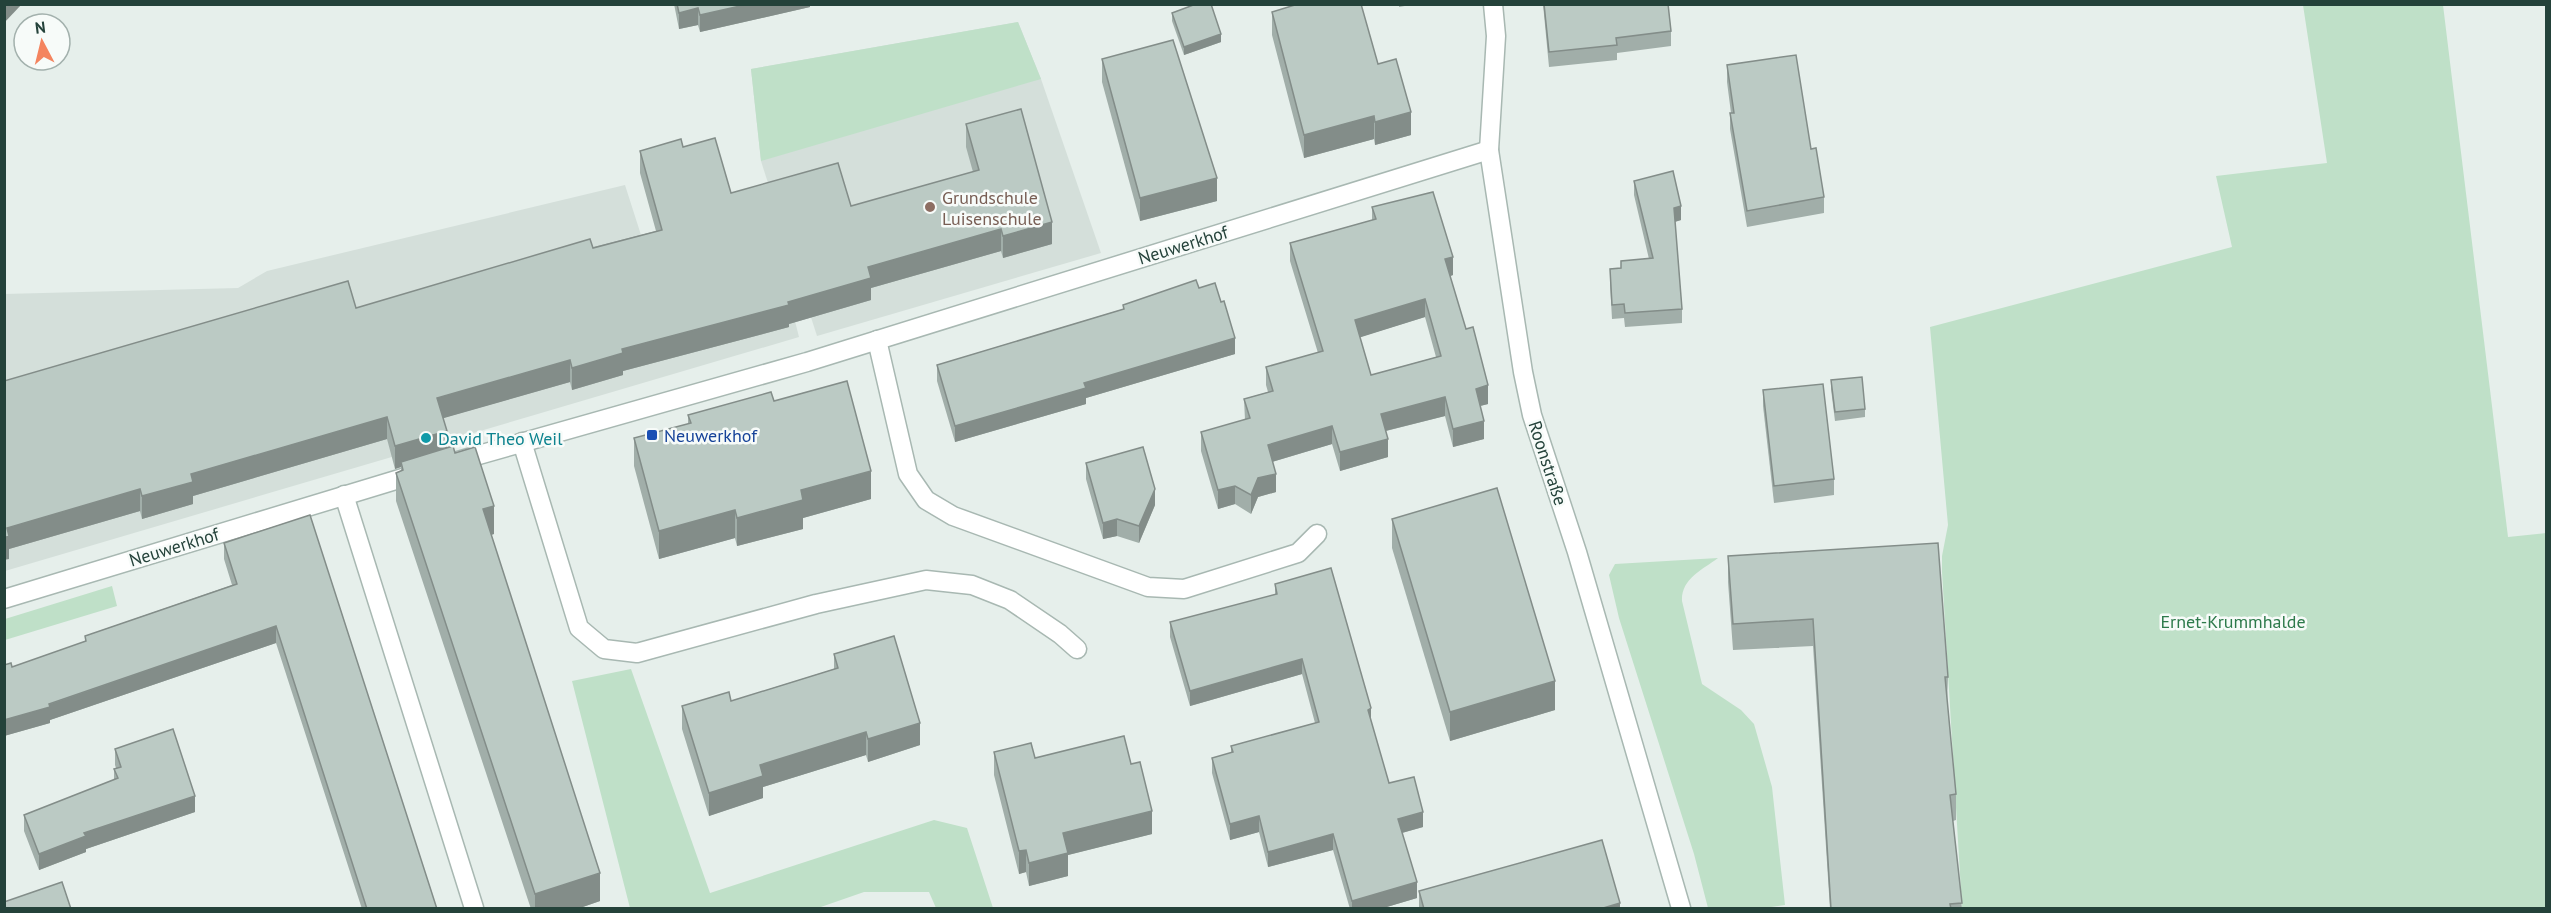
<svg xmlns="http://www.w3.org/2000/svg" width="2551" height="913" font-family="'PT Sans',sans-serif">
<style>
.built{fill:#d4dfda}
.green{fill:#bfe0c8}
.lines{fill:none;stroke-linecap:round;stroke-linejoin:round}
.minor-casing{stroke:#a8b8b2;stroke-width:21}
.minor{stroke:#fff;stroke-width:18}
.wall{fill:#a1aea9;fill-rule:evenodd}
.shaded-wall{fill:#838d89}
.building{fill:#bbcac4;stroke:#838d89;stroke-width:1.5;fill-rule:evenodd}
.education-dot{fill:#8d6e63;stroke:#f7fbf9;stroke-width:2}
.transit-dot{fill:#1a4fb4;stroke:#f7fbf9;stroke-width:2}
.culture-dot{fill:#0f9aa8;stroke:#f7fbf9;stroke-width:2}
.labels{text-anchor:middle;dominant-baseline:central;stroke-width:5;stroke-linejoin:round;paint-order:stroke}
.education-label{font-size:18px;fill:#785e54;stroke:#f7fbf9;text-anchor:start}
.street-label{font-size:18px;fill:#24423a;stroke:#f7fbf9}
.transit-label{font-size:18px;fill:#164399;stroke:#f7fbf9;text-anchor:start}
.culture-label{font-size:18px;fill:#0d838f;stroke:#f7fbf9;text-anchor:start}
.park-label{font-size:18px;fill:#2d7a4b;stroke:#f7fbf9}
</style>
<rect width="100%" height="100%" fill="#e6efeb"/>
<g class="built">
<polygon points="1018,22 1041,79 1101,253 817,336 761,161 751,69"/>
<polygon points="625,185 641,235 765,202 799,337 5,571 4,294 238,288 267,271"/>
</g>
<g class="green">
<polygon points="2303,5 2443,5 2508,537 2546,533 2546,908 1962,908 1942,572 1942,556 1948,525 1930,327 2232,247 2216,176 2327,163"/>
<polygon points="1018,22 1041,79 761,161 751,69"/>
<path d="M1718,558C1702,570 1681,579 1682,601L1702,684L1741,710L1754,724L1772,787L1785,905L1764,908H1708L1694,854L1619,618L1609,575L1615,564Z"/>
<polygon points="112,586 117,606 5,640 5,619"/>
<polygon points="631,669 710,893 934,820 967,828 993,908 936,908 929,892 864,892 818,908 630,908 572,681"/>
</g>
<g class="lines">
<g class="minor-casing">
<g id="minor">
<polyline points="1493,4 1496,36 1489,150 1523,372 1532,415 1577,552 1681,908"/>
<polyline points="877,340 908,474 926,500 953,516 1148,587 1184,589 1298,553 1317,534"/>
<polyline points="522,442 579,628 604,649 637,653 816,604 926,580 972,585 1010,600 1060,634 1077,649"/>
<polyline points="454,462 807,362 1489,150"/>
<polyline points="344,495 474,908"/>
<polyline points="4,599 419,473"/>
</g>
</g>
<use href="#minor" class="minor"/>
</g>
<g class="wall">
<polygon points="674,4 810,4 810,7 700,32 698,25 679,29"/>
<polygon points="1399,4 1416,4 1399,7"/>
<polygon points="1543,4 1668,4 1671,31 1671,46 1617,53 1617,60 1549,67"/>
<polygon points="1272,12 1378,64 1411,135 1375,145 1374,139 1304,158 1272,35"/>
<polygon points="1172,13 1221,42 1184,55 1172,21"/>
<polygon points="1102,59 1217,201 1140,221 1102,82"/>
<polygon points="1727,65 1811,149 1824,197 1824,213 1747,227 1730,129 1730,113 1731,113 1727,82"/>
<polygon points="966,124 1052,244 1003,258 1001,251 871,288 871,300 789,324 789,327 623,371 623,375 572,390 570,382 443,418 447,448 455,453 494,534 491,535 600,901 577,909 531,909 396,501 396,473 401,471 401,467 395,469 387,439 193,496 193,504 142,519 140,511 9,549 9,559 4,381 356,308 656,231 640,173 640,151 683,147 731,193 851,206 973,172 966,147"/>
<polygon points="1634,181 1681,220 1675,222 1682,309 1682,323 1625,327 1624,318 1612,319 1610,283 1610,269 1621,268 1649,259 1634,195"/>
<path d="M1372,207L1453,275L1450,276L1488,404L1480,406L1484,439L1453,447L1445,416L1386,431L1388,457L1340,471L1332,444L1272,462L1276,492L1258,497L1251,514L1235,504L1218,509L1201,451V432L1245,420L1244,399L1268,392L1266,385V367L1318,353L1290,261V243L1372,220ZM1425,317L1436,357L1371,375L1360,337Z"/>
<polygon points="1199,288 1221,302 1235,354 1086,398 1086,404 955,442 937,381 937,365 1123,309 1123,305"/>
<polygon points="1831,380 1865,409 1865,417 1835,421 1831,389"/>
<polygon points="1763,390 1834,479 1834,495 1774,503 1763,406"/>
<polygon points="774,401 871,499 803,518 803,529 737,546 735,538 659,559 634,466 634,438 688,424 688,415"/>
<polygon points="1086,463 1155,505 1139,543 1117,536 1103,539 1086,479"/>
<polygon points="310,515 437,909 362,909 276,643 50,720 50,723 4,736 4,665 12,667 85,642 85,636 232,585 224,559 224,543"/>
<polygon points="1392,519 1555,710 1450,741 1392,548"/>
<polygon points="1728,556 1948,677 1947,703 1956,794 1956,820 1953,821 1962,909 1830,909 1813,646 1733,650 1728,582"/>
<polygon points="1275,584 1371,723 1389,783 1423,827 1402,833 1417,898 1380,909 1350,909 1333,850 1268,867 1259,832 1230,840 1212,773 1212,758 1231,753 1231,746 1315,723 1302,674 1190,706 1170,637 1170,622 1275,595"/>
<polygon points="834,654 920,745 868,762 866,755 763,787 763,798 709,816 682,729 682,706 731,701 834,669"/>
<polygon points="115,749 195,812 86,849 86,852 39,870 24,831 24,815 114,780 114,769 116,768 115,765"/>
<polygon points="994,752 1035,758 1131,764 1152,834 1068,855 1068,876 1029,886 1026,872 1019,874 994,775"/>
<polygon points="1419,891 1620,909 1419,909"/>
</g>
<g class="shaded-wall">
<polygon points="4,4 22,4 4,23"/>
<polygon points="749,4 810,4 810,7 700,32 700,15"/>
<polygon points="698,8 698,25 679,29 679,13"/>
<polygon points="1221,34 1221,42 1184,55 1184,47"/>
<polygon points="1411,112 1411,135 1375,145 1375,122"/>
<polygon points="1374,116 1374,139 1304,158 1304,135"/>
<polygon points="1217,178 1217,201 1140,221 1140,198"/>
<polygon points="1681,206 1681,220 1674,222 1674,208"/>
<polygon points="1052,222 1052,244 1003,258 1003,236"/>
<polygon points="1001,229 1001,251 871,288 871,300 789,324 789,327 623,371 623,375 572,390 572,368 622,349 788,302 868,267"/>
<polygon points="1453,257 1453,275 1445,278 1445,259"/>
<polygon points="1425,299 1425,317 1355,339 1355,320"/>
<polygon points="1235,338 1235,354 1086,398 1086,404 955,442 955,426 1084,383"/>
<polygon points="570,360 570,382 437,420 437,398"/>
<polygon points="1488,385 1488,404 1476,407 1476,389"/>
<polygon points="1445,397 1445,416 1381,432 1381,414"/>
<polygon points="387,417 387,439 193,496 193,504 142,519 142,496 191,474"/>
<polygon points="1484,421 1484,439 1453,447 1453,429"/>
<polygon points="1332,426 1332,444 1268,463 1268,445"/>
<polygon points="447,431 447,453 401,462 401,467 395,469 395,446"/>
<polygon points="1388,439 1388,457 1340,471 1340,452"/>
<polygon points="871,471 871,499 803,518 803,529 737,546 737,518 801,490"/>
<polygon points="1276,474 1276,492 1258,497 1251,514 1251,495 1258,478"/>
<polygon points="1235,486 1235,504 1218,509 1218,490"/>
<polygon points="140,489 140,511 9,549 9,559 4,560 4,538 7,528"/>
<polygon points="1155,489 1155,505 1139,543 1139,526"/>
<polygon points="494,506 494,534 483,537 483,509"/>
<polygon points="735,510 735,538 659,559 659,531"/>
<polygon points="1117,519 1117,536 1103,539 1103,523"/>
<polygon points="276,626 276,643 50,720 50,723 4,736 4,720"/>
<polygon points="1302,659 1302,674 1190,706 1190,691"/>
<polygon points="1555,681 1555,710 1450,741 1450,712"/>
<polygon points="1371,708 1371,724 1368,710"/>
<polygon points="920,723 920,745 868,762 868,739"/>
<polygon points="866,732 866,755 763,787 763,798 709,816 709,793 760,765"/>
<polygon points="195,796 195,812 86,849 86,852 39,870 39,854 84,833"/>
<polygon points="1152,811 1152,834 1068,855 1068,876 1029,886 1029,863 1063,833"/>
<polygon points="1423,812 1423,827 1398,834 1398,819"/>
<polygon points="1259,816 1259,832 1230,840 1230,824"/>
<polygon points="1333,834 1333,850 1268,867 1268,852"/>
<polygon points="1026,850 1026,872 1019,874 1019,851"/>
<polygon points="600,873 600,901 577,909 535,909 535,894"/>
<polygon points="1417,882 1417,898 1380,909 1352,909 1352,901"/>
<polygon points="1620,903 1620,909 1600,909"/>
</g>
<g class="building">
<polygon points="677,4 749,4 700,15 698,8 679,13"/>
<polygon points="1196,4 1211,4 1221,34 1184,47 1172,13"/>
<polygon points="1298,4 1361,4 1378,64 1396,59 1411,112 1375,122 1374,116 1304,135 1272,12"/>
<polygon points="1544,4 1668,4 1671,31 1616,38 1617,45 1549,52"/>
<polygon points="1173,40 1217,178 1140,198 1102,59"/>
<polygon points="1796,55 1811,149 1816,148 1824,197 1747,211 1730,113 1734,113 1727,65"/>
<polygon points="1021,109 1052,222 1003,236 1001,229 868,267 871,278 788,302 789,305 622,349 623,353 572,368 570,360 437,398 447,431 395,446 387,417 191,474 193,482 142,496 140,489 7,528 9,536 4,538 4,381 348,281 356,308 590,239 593,248 662,230 640,151 681,139 683,147 715,138 731,193 838,163 851,206 979,170 966,124"/>
<polygon points="1673,171 1681,206 1674,208 1682,309 1625,313 1624,304 1612,305 1610,269 1621,268 1621,261 1653,258 1634,181"/>
<path d="M1433,192L1453,257L1445,259L1466,329L1473,327L1488,385L1476,389L1484,421L1453,429L1445,397L1381,414L1388,439L1340,452L1332,426L1268,445L1276,474L1258,478L1251,495L1235,486L1218,490L1201,432L1250,418L1244,399L1273,391L1266,367L1323,351L1290,243L1376,219L1372,207ZM1425,299L1441,356L1371,375L1355,320Z"/>
<polygon points="1196,280 1199,288 1215,283 1221,302 1224,301 1235,338 1084,383 1086,388 955,426 937,365 1124,309 1123,305"/>
<polygon points="1862,377 1865,409 1835,412 1831,380"/>
<polygon points="847,381 871,471 801,490 803,500 737,518 735,510 659,531 634,438 691,423 688,415 771,392 774,401"/>
<polygon points="1823,384 1834,479 1774,486 1763,390"/>
<polygon points="453,446 455,453 475,447 494,506 483,509 600,873 535,894 396,473 403,470 401,462"/>
<polygon points="1143,447 1155,489 1139,526 1117,519 1103,523 1086,463"/>
<polygon points="1497,488 1555,681 1450,712 1392,519"/>
<polygon points="310,515 437,909 367,909 276,626 49,704 50,707 4,720 4,665 11,663 12,667 86,641 85,636 237,584 224,543"/>
<polygon points="1938,543 1948,677 1945,677 1956,794 1950,795 1962,903 1950,904 1951,909 1831,909 1813,619 1733,624 1728,556"/>
<polygon points="1331,568 1371,708 1368,710 1389,783 1414,777 1423,812 1398,819 1417,882 1352,901 1333,834 1268,852 1259,816 1230,824 1212,758 1233,752 1231,746 1319,722 1302,659 1190,691 1170,622 1277,594 1275,584"/>
<polygon points="894,636 920,723 868,739 866,732 760,765 763,776 709,793 682,706 729,692 731,701 838,668 834,654"/>
<polygon points="173,729 195,796 84,833 86,836 39,854 24,815 118,778 114,769 121,767 115,749"/>
<polygon points="1124,736 1131,764 1140,762 1152,811 1063,833 1068,853 1029,863 1026,850 1019,851 994,752 1031,743 1035,758"/>
<polygon points="1602,840 1620,903 1600,909 1424,909 1419,891"/>
<polygon points="62,882 71,909 6,909 4,902"/>
</g>
<circle class="education-dot" cx="930" cy="207" r="6"/>
<rect class="transit-dot" x="646" y="429" width="12" height="12" rx="3"/>
<circle class="culture-dot" cx="426" cy="438" r="6"/>
<g class="labels">
<g class="education-label">
<text x="942" y="197">Grundschule<tspan x="942" dy="21">Luisenschule</tspan></text>
</g>
<g class="street-label">
<text transform="translate(1183 245) rotate(-17)">Neuwerkhof</text>
<text transform="translate(1548 463) rotate(72)">Roonstraße</text>
<text transform="translate(174 547) rotate(-17)">Neuwerkhof</text>
</g>
<g class="transit-label">
<text x="664" y="435">Neuwerkhof</text>
</g>
<g class="culture-label">
<text x="438" y="438">David Theo Weil</text>
</g>
<g class="park-label">
<text x="2233" y="621">Ernet-Krummhalde</text>
</g>
</g>
<rect width="2551" height="913" fill="none" stroke="#24423a" stroke-width="12"/>
<g transform="translate(42 42) rotate(353)"><circle r="28" fill="#f7fbf9" stroke="#a3b1ad" stroke-width="1.5"/>
<path d="M0-4.5L10 22L0 15L-10 22Z" fill="#f4845f"/>
<text y="-9" font-size="16" font-weight="bold" text-anchor="middle" fill="#24423a">N</text>
</g>
</svg>
